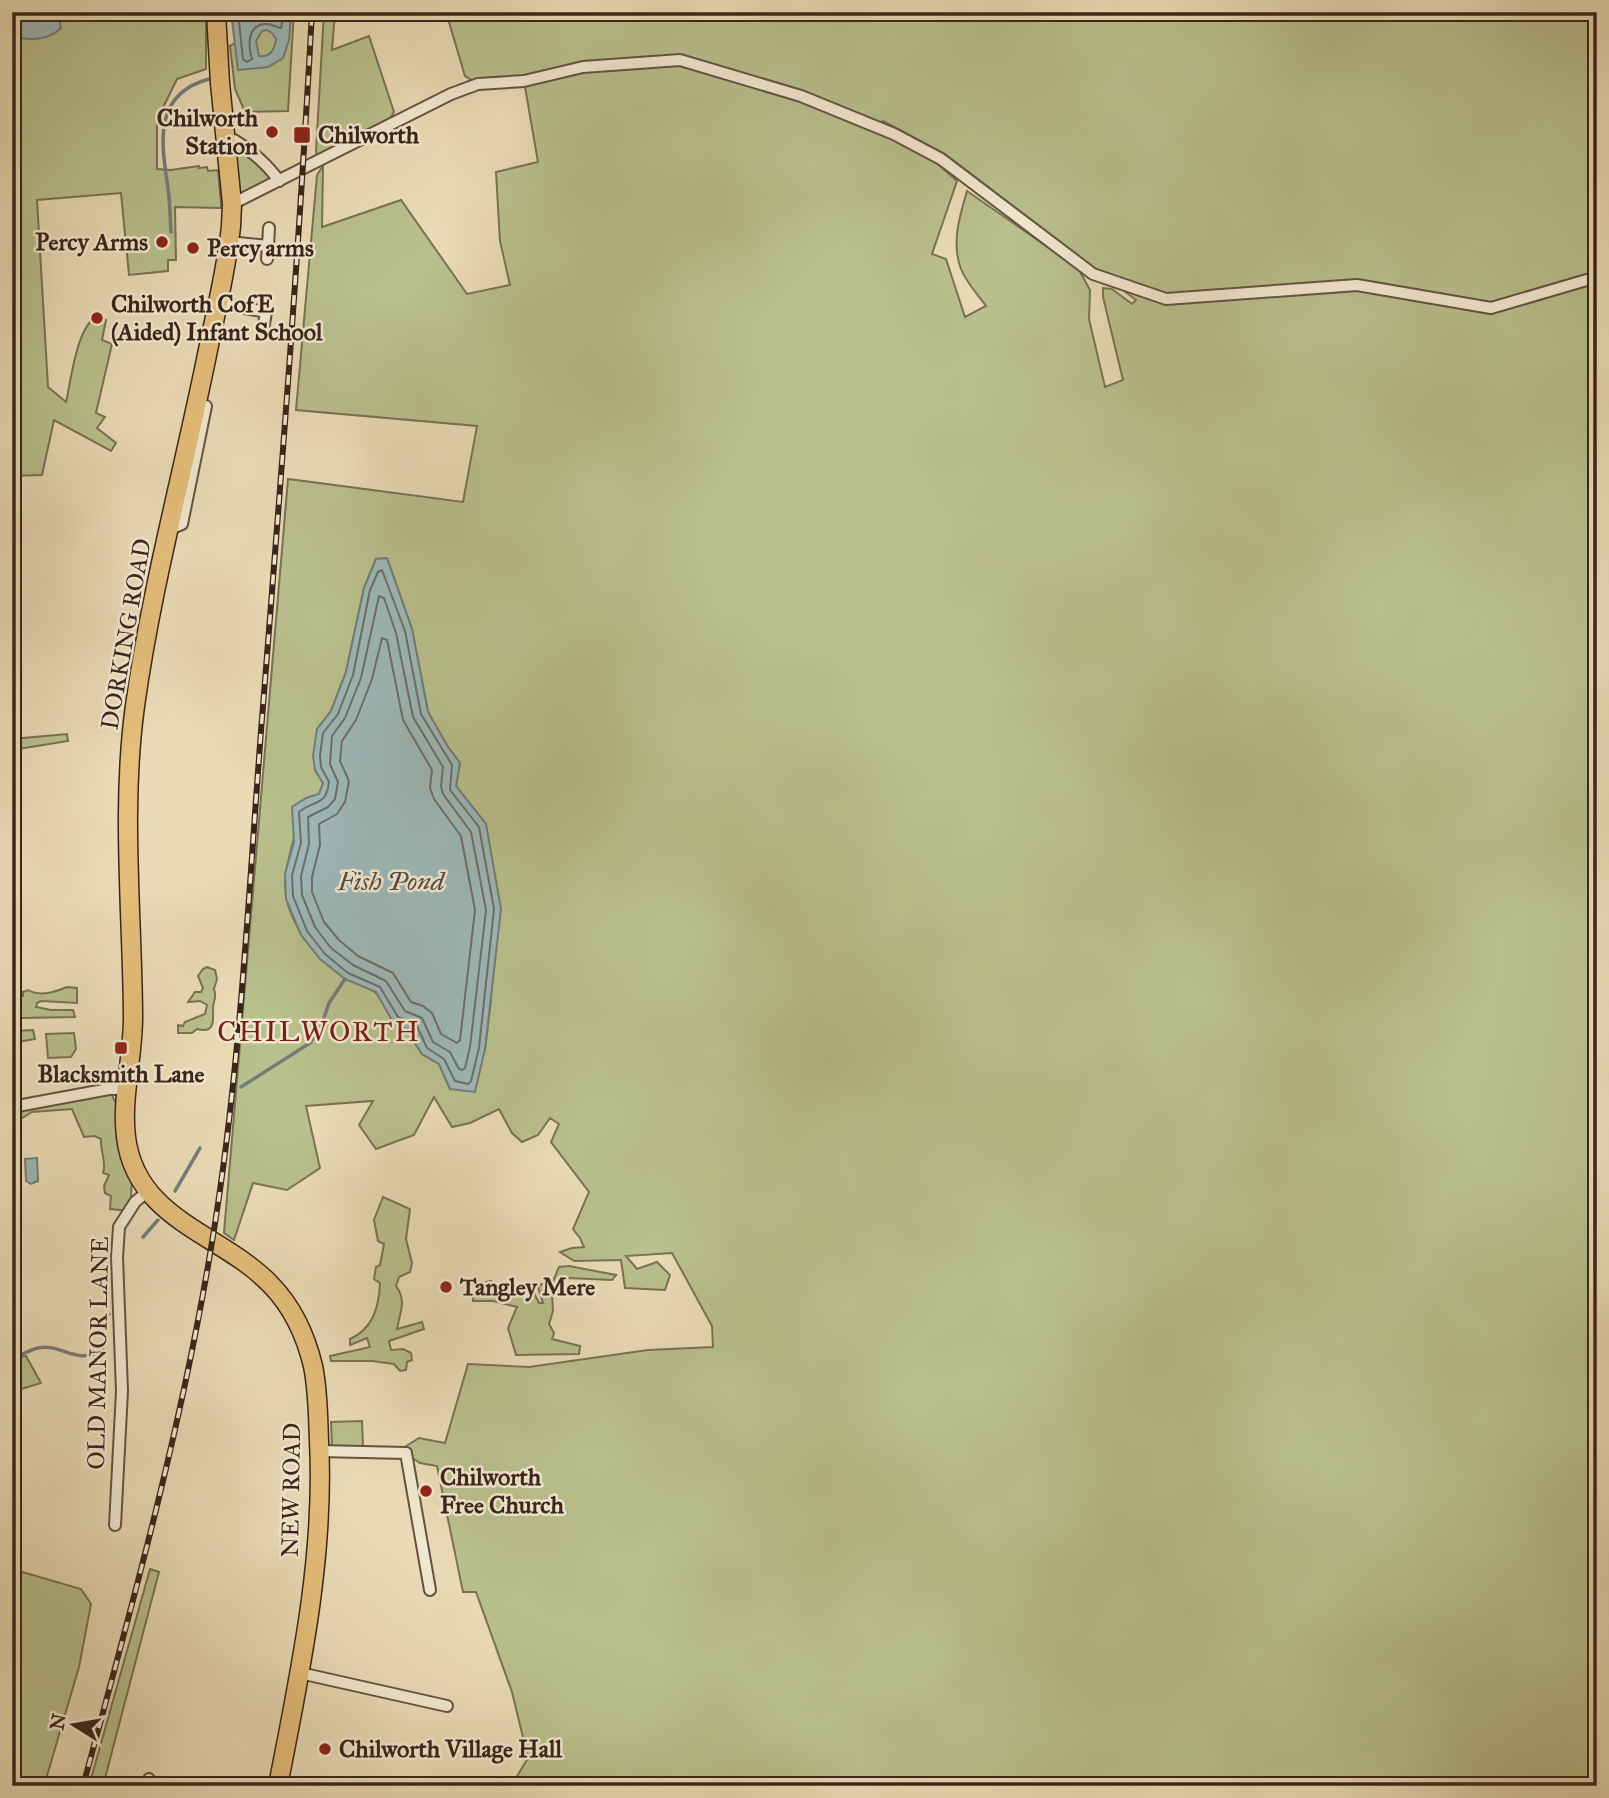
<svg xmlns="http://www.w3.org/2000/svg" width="1609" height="1798" font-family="'IM FELL Great Primer',serif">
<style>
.green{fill:#b8c08d;stroke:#797254;stroke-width:2;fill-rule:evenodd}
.water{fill:#9db8b8;stroke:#757d79;stroke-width:2;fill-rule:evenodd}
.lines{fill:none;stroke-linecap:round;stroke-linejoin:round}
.shore{stroke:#6c6e6a;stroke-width:2}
.stream{stroke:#757d79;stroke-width:3.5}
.minor-casing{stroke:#665242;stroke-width:14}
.primary-casing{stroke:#3a251b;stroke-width:21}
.minor{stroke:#f1e8d0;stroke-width:10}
.primary{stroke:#e5be7b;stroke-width:18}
.rail-casing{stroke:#3a251b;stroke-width:6}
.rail{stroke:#f1e8d0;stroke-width:3.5;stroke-dasharray:10;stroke-linecap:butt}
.poi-dot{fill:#8f2418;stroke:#f1e8d0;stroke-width:2.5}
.labels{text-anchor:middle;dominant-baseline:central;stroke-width:5;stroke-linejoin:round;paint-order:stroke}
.poi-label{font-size:24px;font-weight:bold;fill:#3a251b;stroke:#f1e8d0;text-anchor:start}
.street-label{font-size:24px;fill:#3a251b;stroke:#f1e8d0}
.water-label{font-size:26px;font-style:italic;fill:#534a42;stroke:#f1e8d0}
.quarter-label{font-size:28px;letter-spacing:2px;fill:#7a1f14;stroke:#f1e8d0}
</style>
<rect width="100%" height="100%" fill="#eadbb6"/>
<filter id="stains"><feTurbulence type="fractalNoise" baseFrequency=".00286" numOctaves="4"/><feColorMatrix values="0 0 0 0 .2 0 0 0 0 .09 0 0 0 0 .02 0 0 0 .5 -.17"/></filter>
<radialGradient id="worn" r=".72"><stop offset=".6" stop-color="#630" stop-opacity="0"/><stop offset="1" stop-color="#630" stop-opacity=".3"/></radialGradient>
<g class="green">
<path d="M12,12H206V69L177,79L157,120V169L171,170L199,166V168L207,167L208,171L218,170L221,203V208L175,207L176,260H168V271L129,275L121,193L37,200L48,387L66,402C71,381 77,322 99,316L106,320L102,340L112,344L96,413L105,417L97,428L116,443L111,451L54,420L42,475L12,476Z"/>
<polygon points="271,12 294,12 288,111 245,112 235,89 230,46 271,21"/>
<polygon points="324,12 335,12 332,50 369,36 394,112 384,128 318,163 316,151"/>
<path d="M446,12H1597V1786H511L528,1758L512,1692L476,1592H463L437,1466L420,1463L400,1450L419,1438L445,1443L468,1364L529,1367L648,1350L713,1347L712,1326L672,1253L626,1256L637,1269L657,1262L670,1275L665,1290L625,1288L621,1260L574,1261L560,1252L572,1248L584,1247L580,1238L573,1229L589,1192L551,1142L559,1124L550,1118L538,1135L522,1142L512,1133L499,1109L470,1123L452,1127L434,1097L414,1135L376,1149L359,1125L373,1101L306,1106L320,1168L287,1190L253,1183L234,1240L224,1233L288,479L463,502L477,426L296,410L317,175L323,166L322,227L401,200L467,294L510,285L500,241L496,172L538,162L524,81L478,84L465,76ZM883,121L945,154L1136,300L1132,304L1112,289L1103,288V297L1123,380L1105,387L1089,319L1090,290L1078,268L967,191C960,215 951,243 961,269C966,282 978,295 986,306L965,317L946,259L932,254L957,181L931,158L874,130ZM387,558L412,629L428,712L448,747L460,763L456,786L486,824L491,1000L485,1049L450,1089L439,1064L422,1054L415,1043L412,1029C384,1026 392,1008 376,993C367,985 348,982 338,973C309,950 279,912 286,872C290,847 299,823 306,798L319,795L323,783L315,770L317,729L331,711L346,672L364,588L376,559Z"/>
<polygon points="234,140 276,177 232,204"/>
<polygon points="67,734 68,741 12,750 12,739"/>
<path d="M207,967L215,970L217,979L214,989C217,997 214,999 213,1007C213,1020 216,1034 197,1029L192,1033H178V1025L183,1026L185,1022L205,1014L207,1005L200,1001L188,1002L195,992H201L203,988L198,976L203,969Z"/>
<path d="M67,987L77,988V1003L41,1001L37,1003L36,1007L51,1010H73L75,1017L22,1018L12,1022V995L23,996V992L28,990C40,997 55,992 67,987Z"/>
<polygon points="33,1030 35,1039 12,1043 12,1031"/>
<polygon points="74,1033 76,1049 71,1057 48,1058 46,1034"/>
<path d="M112,1092L113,1098L119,1108L132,1177L131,1197L135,1201L131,1211L110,1209L111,1196L105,1193L104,1186L109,1175L103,1173C107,1163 100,1151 101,1139L95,1136L84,1137L72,1109L32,1112L19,1120V1127L12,1128V1105Z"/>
<path d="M383,1197L410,1209L406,1239L412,1263L410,1272L399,1277L396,1286C407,1301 400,1312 397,1329L422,1322L424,1329L389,1341L391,1350L403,1349L411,1353L412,1360L407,1362L406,1370L400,1371L394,1364L372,1361H331L330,1356L370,1347L367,1338L350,1345V1339C373,1329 379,1307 380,1283L374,1279L376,1267L380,1265L384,1244L378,1241L374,1220Z"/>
<polygon points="569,1266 616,1275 612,1280 568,1278 552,1294 553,1311 549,1324 554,1333 552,1339 580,1346 579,1354 516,1355 508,1328 517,1307 493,1301 473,1301 473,1295 484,1292 486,1282 491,1281 496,1292 514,1297 521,1289 532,1289 539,1303 543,1303 538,1287 541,1284 551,1286 559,1267"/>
<polygon points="26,1356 41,1383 12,1392 12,1358"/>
<polygon points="362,1421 363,1446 332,1447 331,1422"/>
<polygon points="12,1569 81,1589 91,1604 79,1667 44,1786 12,1786"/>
<polygon points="150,1569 159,1572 103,1786 89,1786"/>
</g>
<g class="water">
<path d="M15,12H55L59,19L61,28C48,41 30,40 14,37L12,15Z"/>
<path d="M231,12H291L289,40L283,58L268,67L238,70ZM267,30L272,33L276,39C275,49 270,58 259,56L256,41L262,31Z"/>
<polygon points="387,558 412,629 428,712 448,747 460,763 456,786 486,824 501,909 485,1049 475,1092 450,1089 439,1064 422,1054 415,1043 412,1029 402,1028 393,1022 376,992 345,979 320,959 301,935 286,899 285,874 294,842 292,807 306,798 319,794 323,783 315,770 313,756 317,729 331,711 346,672 364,588 376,559"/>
<polygon points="37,1158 38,1181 31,1184 26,1181 25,1159"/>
</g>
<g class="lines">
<g class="shore">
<path d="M238,12L243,59L247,62L252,59C248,47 247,26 264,24C270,23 276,27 281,28L284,12"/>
<path d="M382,570L405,631L421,714L452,765L450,790L479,827L494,909L479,1048L471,1081L468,1084L455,1081L444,1059L427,1048L416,1024L398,1017L380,987L348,973L325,954L307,931L293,896L292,875L301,843L299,812C315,799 326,807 329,782L321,767L320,756L323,733L338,714L353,675L370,590L378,572Z"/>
<polygon points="379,596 384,598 396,633 413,717 443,767 441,786 443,794 471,832 486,910 470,1047 465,1068 462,1070 459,1069 450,1052 433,1042 422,1018 405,1011 386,981 353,965 331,948 315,927 302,895 301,876 309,844 308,817 328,807 335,799 338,782 330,764 332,736 345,718 361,678"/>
<polygon points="382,638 387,640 403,720 432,770 430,788 434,799 461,836 475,910 460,1040 457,1043 441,1034 432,1013 423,1006 411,1002 393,973 358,956 339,940 324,922 312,892 312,877 320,845 319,824 337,814 345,802 349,781 340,761 342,741 356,720 372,679"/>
</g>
<g class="stream">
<path d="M171,232C170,217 170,202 168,188C161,142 153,94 209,79"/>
<polyline points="241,1087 310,1043 321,1027 329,1003 345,979"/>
<polyline points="175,1191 200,1148"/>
<polyline points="143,1237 158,1220"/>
<path d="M12,1359C20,1356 29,1350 38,1348C62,1343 73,1365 102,1351L106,1336L102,1323L109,1314"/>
</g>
<g class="minor-casing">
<g id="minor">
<path d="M226,141L234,140C251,150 269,166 279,181"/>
<polyline points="232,204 451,94 478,84 524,81 583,67 680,60 801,96 894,134 941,159 1093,274 1166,299 1357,285 1491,308 1597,277"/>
<polyline points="229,242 268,246 267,259"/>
<polyline points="268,246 269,228"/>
<polyline points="218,303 266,312 264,324"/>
<polyline points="170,529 182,524 206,406"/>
<polyline points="12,1107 109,1089 128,1089"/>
<polyline points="319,1451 406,1453 430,1590"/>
<polyline points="115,1525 122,1391 117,1257 119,1227 135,1202 148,1191"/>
<polyline points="300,1673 447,1706"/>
<polyline points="149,1779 150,1786"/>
</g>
</g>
<g class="primary-casing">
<path id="primary" d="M216,12L220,83L232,204L231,226C227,265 218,303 210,340C186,462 152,583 135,706C121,807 132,911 133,1013C134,1053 121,1098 126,1137C136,1221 224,1234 272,1286C293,1308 306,1337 313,1366C318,1390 318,1416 319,1441C325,1557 300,1672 278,1786"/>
</g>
<use href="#minor" class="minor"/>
<use href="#primary" class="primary"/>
<g class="rail-casing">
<path id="rail" d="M83,1786C132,1606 182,1426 212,1242C240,1074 248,902 261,731C280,492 299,252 312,12"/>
</g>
<use href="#rail" class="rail"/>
</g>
<g class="poi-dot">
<circle cx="272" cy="132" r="7"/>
<rect x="293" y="126" width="18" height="18" rx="3.5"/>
<circle cx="162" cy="242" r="7"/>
<circle cx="193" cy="248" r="7"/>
<circle cx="97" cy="318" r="7"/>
<rect x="114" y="1041" width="14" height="14" rx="3.5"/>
<circle cx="446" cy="1287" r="7"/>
<circle cx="426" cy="1491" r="7"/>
<circle cx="325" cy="1749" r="7"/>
</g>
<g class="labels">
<g class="poi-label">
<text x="258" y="118" text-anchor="end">Chilworth<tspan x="258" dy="28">Station</tspan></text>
<text x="318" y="135">Chilworth</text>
<text x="148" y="242" text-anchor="end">Percy Arms</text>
<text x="207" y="248">Percy arms</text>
<text x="111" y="304">Chilworth CofE<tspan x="111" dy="28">(Aided) Infant School</tspan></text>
<text x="121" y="1074" text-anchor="middle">Blacksmith Lane</text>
<text x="460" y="1287">Tangley Mere</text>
<text x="440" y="1477">Chilworth<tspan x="440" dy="28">Free Church</tspan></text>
<text x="339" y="1749">Chilworth Village Hall</text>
</g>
<g class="street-label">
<text transform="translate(126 634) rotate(-80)">DORKING ROAD</text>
<text transform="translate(98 1353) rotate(-89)">OLD MANOR LANE</text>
<text transform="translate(291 1490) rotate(-89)">NEW ROAD</text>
</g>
<g class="water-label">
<text x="391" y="881">Fish Pond</text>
</g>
<g class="quarter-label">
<text x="319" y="1031">CHILWORTH</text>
</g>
</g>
<rect width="1609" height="1798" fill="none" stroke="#eadbb6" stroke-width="42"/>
<rect x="14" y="14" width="1581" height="1770" fill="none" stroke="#3a251b" stroke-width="3.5"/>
<rect x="21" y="21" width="1567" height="1756" fill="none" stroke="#3a251b" stroke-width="2"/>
<g transform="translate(74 1725) rotate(281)" stroke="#f1e8d0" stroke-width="5" paint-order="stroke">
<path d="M0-5L12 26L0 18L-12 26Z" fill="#3a251b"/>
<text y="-10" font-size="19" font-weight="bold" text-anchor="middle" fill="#3a251b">N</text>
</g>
<rect width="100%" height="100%" filter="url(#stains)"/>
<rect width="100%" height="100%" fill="url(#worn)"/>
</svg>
